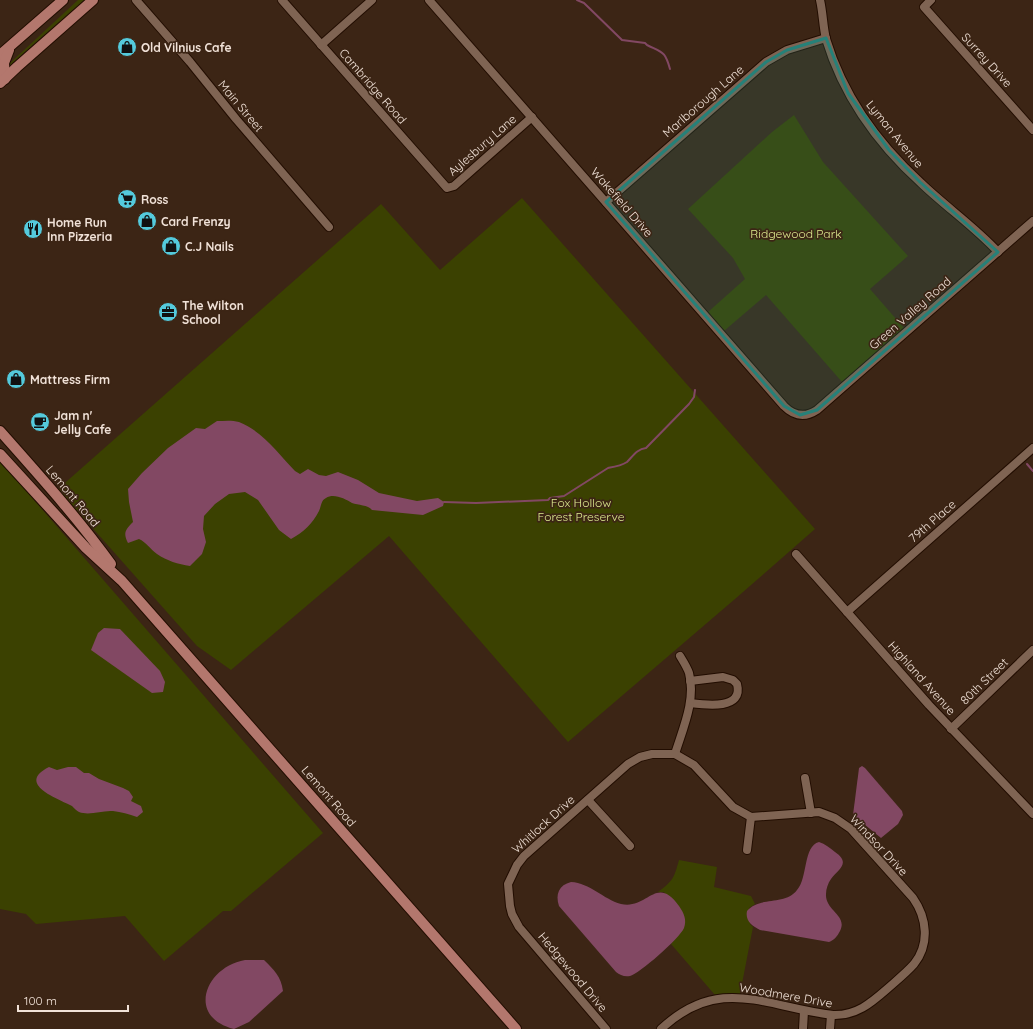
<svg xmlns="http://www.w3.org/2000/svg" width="1033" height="1029" font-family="Quicksand,sans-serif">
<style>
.green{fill:#3b4101}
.water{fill:#824863}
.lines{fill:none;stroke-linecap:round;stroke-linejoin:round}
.stream{stroke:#824863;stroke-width:2}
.minor-casing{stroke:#220d01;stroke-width:10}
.major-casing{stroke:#220d01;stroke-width:12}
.minor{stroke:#7f6453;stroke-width:8}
.major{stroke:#b3776d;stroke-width:10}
.marked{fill:#268179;fill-opacity:0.2;stroke:#268179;stroke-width:3;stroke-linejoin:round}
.labels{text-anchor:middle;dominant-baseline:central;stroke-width:3.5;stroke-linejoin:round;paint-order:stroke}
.poi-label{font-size:12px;font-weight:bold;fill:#f1e2d8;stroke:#3c2515;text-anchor:start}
.street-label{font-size:12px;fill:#f1e2d8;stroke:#3c2515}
.park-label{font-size:12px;fill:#dcea8f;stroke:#3c2515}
</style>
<rect width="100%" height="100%" fill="#3c2515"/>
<g class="green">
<polygon points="78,0 84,0 10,65 9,64"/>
<polygon points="794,115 823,162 908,256 870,289 904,328 842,382 766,295 724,331 708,312 745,279 733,258 688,209 772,132"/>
<polygon points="522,198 815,529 735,599 568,742 389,536 231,670 197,646 58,489 381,204 440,270"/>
<polygon points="1,462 323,833 231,911 223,911 164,961 125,916 36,924 26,914 0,909 0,463"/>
<path d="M679,860L717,867L714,887L751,896L755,904L749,908L750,924L753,927L740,994L715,995L671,944L683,929L664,892H658C673,881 674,878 679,860Z"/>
</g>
<g class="water">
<path d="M217,421C224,421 232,420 239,422C262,431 278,453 295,471L300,474L308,469L319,475L326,476L338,472L358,480L379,493L417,501L438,498L444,502L443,506L423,515L372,510C368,505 358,505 352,503C345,499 334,493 326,498C321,500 321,507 319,511C312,524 304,532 291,539L279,530L258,500L245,492L229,494L215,504L204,516L203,529L206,542L202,554L190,566C178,564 167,561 157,554C150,549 146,542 139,539L128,543C123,533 125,530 133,522L129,502L128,489L142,473L168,448L196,428L205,429Z"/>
<polygon points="104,628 120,629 160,671 165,682 163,692 152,693 91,650 98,633"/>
<polygon points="862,766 865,768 902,811 903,815 898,824 881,838 853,815 859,768"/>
<path d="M49,767L57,770L68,767H76L84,773H89L99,779L123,788L129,791L133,797L131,801L141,806L143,812L137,817C129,814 121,812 113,811C102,810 90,816 79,812C77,811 74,808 72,806C59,799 15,784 49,767Z"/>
<path d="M819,842C825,844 830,848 835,852C851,863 839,869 831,879C828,883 826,889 826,894C825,911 848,915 840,931C837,937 834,940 829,942L760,930C752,926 745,921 747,911C759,896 785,906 797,890C808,878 803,846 819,842Z"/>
<path d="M571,882C590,883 603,899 621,904C648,910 656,874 679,906C684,913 687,920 684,928C680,938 639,974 630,976C624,977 620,975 616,972L559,906C555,894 559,885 571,882Z"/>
<path d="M245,960H264C274,970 281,976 283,991L249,1022L234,1029C186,1017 205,967 245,960Z"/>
</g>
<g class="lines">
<g class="stream">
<path d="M577,0L584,3L622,40L645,43L647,45C663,53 665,51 670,69"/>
<polyline points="1027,464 1033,471"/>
<path d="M444,502L476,503L548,500L550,498L564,496L608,468C614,467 621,466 627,462C633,456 637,449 646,448L689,404L694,397L695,390"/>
</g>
<g class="minor-casing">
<g id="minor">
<polyline points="136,0 190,62 236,119 329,227"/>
<polyline points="282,0 447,188 454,186 532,117"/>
<path d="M429,0L784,406C794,416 805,418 817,410L1033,221"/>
<path d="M820,0C823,13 823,27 826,39C843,95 878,144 921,183C946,207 975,227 998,252"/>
<polyline points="931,0 924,7 1033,130"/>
<polyline points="321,45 372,0"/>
<polyline points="606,202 766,62 787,50 826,38"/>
<polyline points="796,554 929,705 1033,814"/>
<polyline points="847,612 1033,448"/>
<path d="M690,681L723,677L733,680L737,684C744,710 706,705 690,703"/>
<polyline points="951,729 1033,650"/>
<path d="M675,754C683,728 696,700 689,673C687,667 683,661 680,656"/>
<polyline points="805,778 811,813"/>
<polyline points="588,800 630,846"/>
<polyline points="747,850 751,817"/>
<path d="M606,1029L519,927L512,914L510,906L508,884L517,865L524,856L628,764L640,757L652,754H675L694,765L733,807L751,817L819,812L835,818L851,829L913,898C927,918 930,944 914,964C906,973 896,981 887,989C871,1003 856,1016 833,1015C765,1007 720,974 661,1029"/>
<polyline points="803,1029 804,1011"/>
<polyline points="830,1029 831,1015"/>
</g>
</g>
<g class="major-casing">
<g id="major">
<polyline points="0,55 63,0"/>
<polyline points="5,79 4,63 9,50"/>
<polyline points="0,83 17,67 93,0"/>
<path d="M0,431C38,474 77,517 111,564"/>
<polyline points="0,454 86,548 122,581 516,1029"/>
</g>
</g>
<use href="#minor" class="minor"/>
<use href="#major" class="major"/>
</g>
<path class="marked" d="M826,38L848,93L889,150L920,182L998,252L817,410L800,415L784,406L606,202L766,62L787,50Z"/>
<defs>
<g id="shop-disc" transform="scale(1)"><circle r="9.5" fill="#54cadc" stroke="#3c2515"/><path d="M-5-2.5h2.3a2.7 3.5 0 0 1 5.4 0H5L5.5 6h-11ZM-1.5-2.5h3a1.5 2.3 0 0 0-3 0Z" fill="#111"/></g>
<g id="supermarket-disc" transform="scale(1)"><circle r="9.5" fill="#54cadc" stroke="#3c2515"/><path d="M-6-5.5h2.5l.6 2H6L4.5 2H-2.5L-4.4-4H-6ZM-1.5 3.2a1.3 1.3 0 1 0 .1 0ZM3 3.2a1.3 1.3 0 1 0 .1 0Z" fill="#111"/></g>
<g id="restaurant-disc" transform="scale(1)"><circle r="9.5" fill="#54cadc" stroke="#3c2515"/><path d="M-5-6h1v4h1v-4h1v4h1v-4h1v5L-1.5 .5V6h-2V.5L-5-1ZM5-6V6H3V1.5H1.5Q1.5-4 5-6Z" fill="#111"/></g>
<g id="office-disc" transform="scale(1)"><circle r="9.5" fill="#54cadc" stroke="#3c2515"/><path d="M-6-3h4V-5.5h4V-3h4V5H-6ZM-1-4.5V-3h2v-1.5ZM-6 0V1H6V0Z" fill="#111"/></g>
<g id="cafe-disc" transform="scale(1)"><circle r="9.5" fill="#54cadc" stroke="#3c2515"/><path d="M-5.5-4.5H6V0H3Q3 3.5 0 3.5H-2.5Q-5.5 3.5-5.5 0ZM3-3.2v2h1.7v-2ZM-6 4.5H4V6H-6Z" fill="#111"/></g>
</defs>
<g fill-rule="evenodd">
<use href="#shop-disc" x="127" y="47"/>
<use href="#supermarket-disc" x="127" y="199"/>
<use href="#shop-disc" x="147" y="221"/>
<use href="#restaurant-disc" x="33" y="229"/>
<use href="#shop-disc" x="171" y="246"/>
<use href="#office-disc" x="168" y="312"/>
<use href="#shop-disc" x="16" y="379"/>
<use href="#cafe-disc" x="40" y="422"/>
</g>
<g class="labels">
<g class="poi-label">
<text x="141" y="47">Old Vilnius Cafe</text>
<text x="141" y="199">Ross</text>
<text x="161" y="221">Card Frenzy</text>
<text x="47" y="222">Home Run<tspan x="47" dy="14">Inn Pizzeria</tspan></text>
<text x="185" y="246">C.J Nails</text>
<text x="182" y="305">The Wilton<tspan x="182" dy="14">School</tspan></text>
<text x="30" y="379">Mattress Firm</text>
<text x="54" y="415">Jam n'<tspan x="54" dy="14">Jelly Cafe</tspan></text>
</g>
<g class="street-label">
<text transform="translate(987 60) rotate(48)">Surrey Drive</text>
<text transform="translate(373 86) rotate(49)">Cambridge Road</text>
<text transform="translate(703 101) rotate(-41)">Marlborough Lane</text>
<text transform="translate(241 106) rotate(50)">Main Street</text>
<text transform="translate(895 134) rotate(51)">Lyman Avenue</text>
<text transform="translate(482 145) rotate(-41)">Aylesbury Lane</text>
<text transform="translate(622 202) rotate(49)">Wakefield Drive</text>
<text transform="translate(910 313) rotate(-41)">Green Valley Road</text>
<text transform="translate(73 496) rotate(50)">Lemont Road</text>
<text transform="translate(932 521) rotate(-41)">79th Place</text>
<text transform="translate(922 678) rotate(48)">Highland Avenue</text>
<text transform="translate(984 681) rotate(-44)">80th Street</text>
<text transform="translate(329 796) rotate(49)">Lemont Road</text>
<text transform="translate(543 824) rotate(-42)">Whitlock Drive</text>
<text transform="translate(879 845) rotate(47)">Windsor Drive</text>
<text transform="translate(573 972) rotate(50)">Hedgewood Drive</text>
<text transform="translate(786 995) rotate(10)">Woodmere Drive</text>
</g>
<g class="park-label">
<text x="796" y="233">Ridgewood Park</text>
<text x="581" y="502">Fox Hollow<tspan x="581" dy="14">Forest Preserve</tspan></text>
</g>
</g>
<path d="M18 1005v6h110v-6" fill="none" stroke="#f1e2d8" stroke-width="2"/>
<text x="24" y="1005" font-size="12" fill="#f1e2d8" stroke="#3c2515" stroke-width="3" paint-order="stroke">100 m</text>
</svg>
